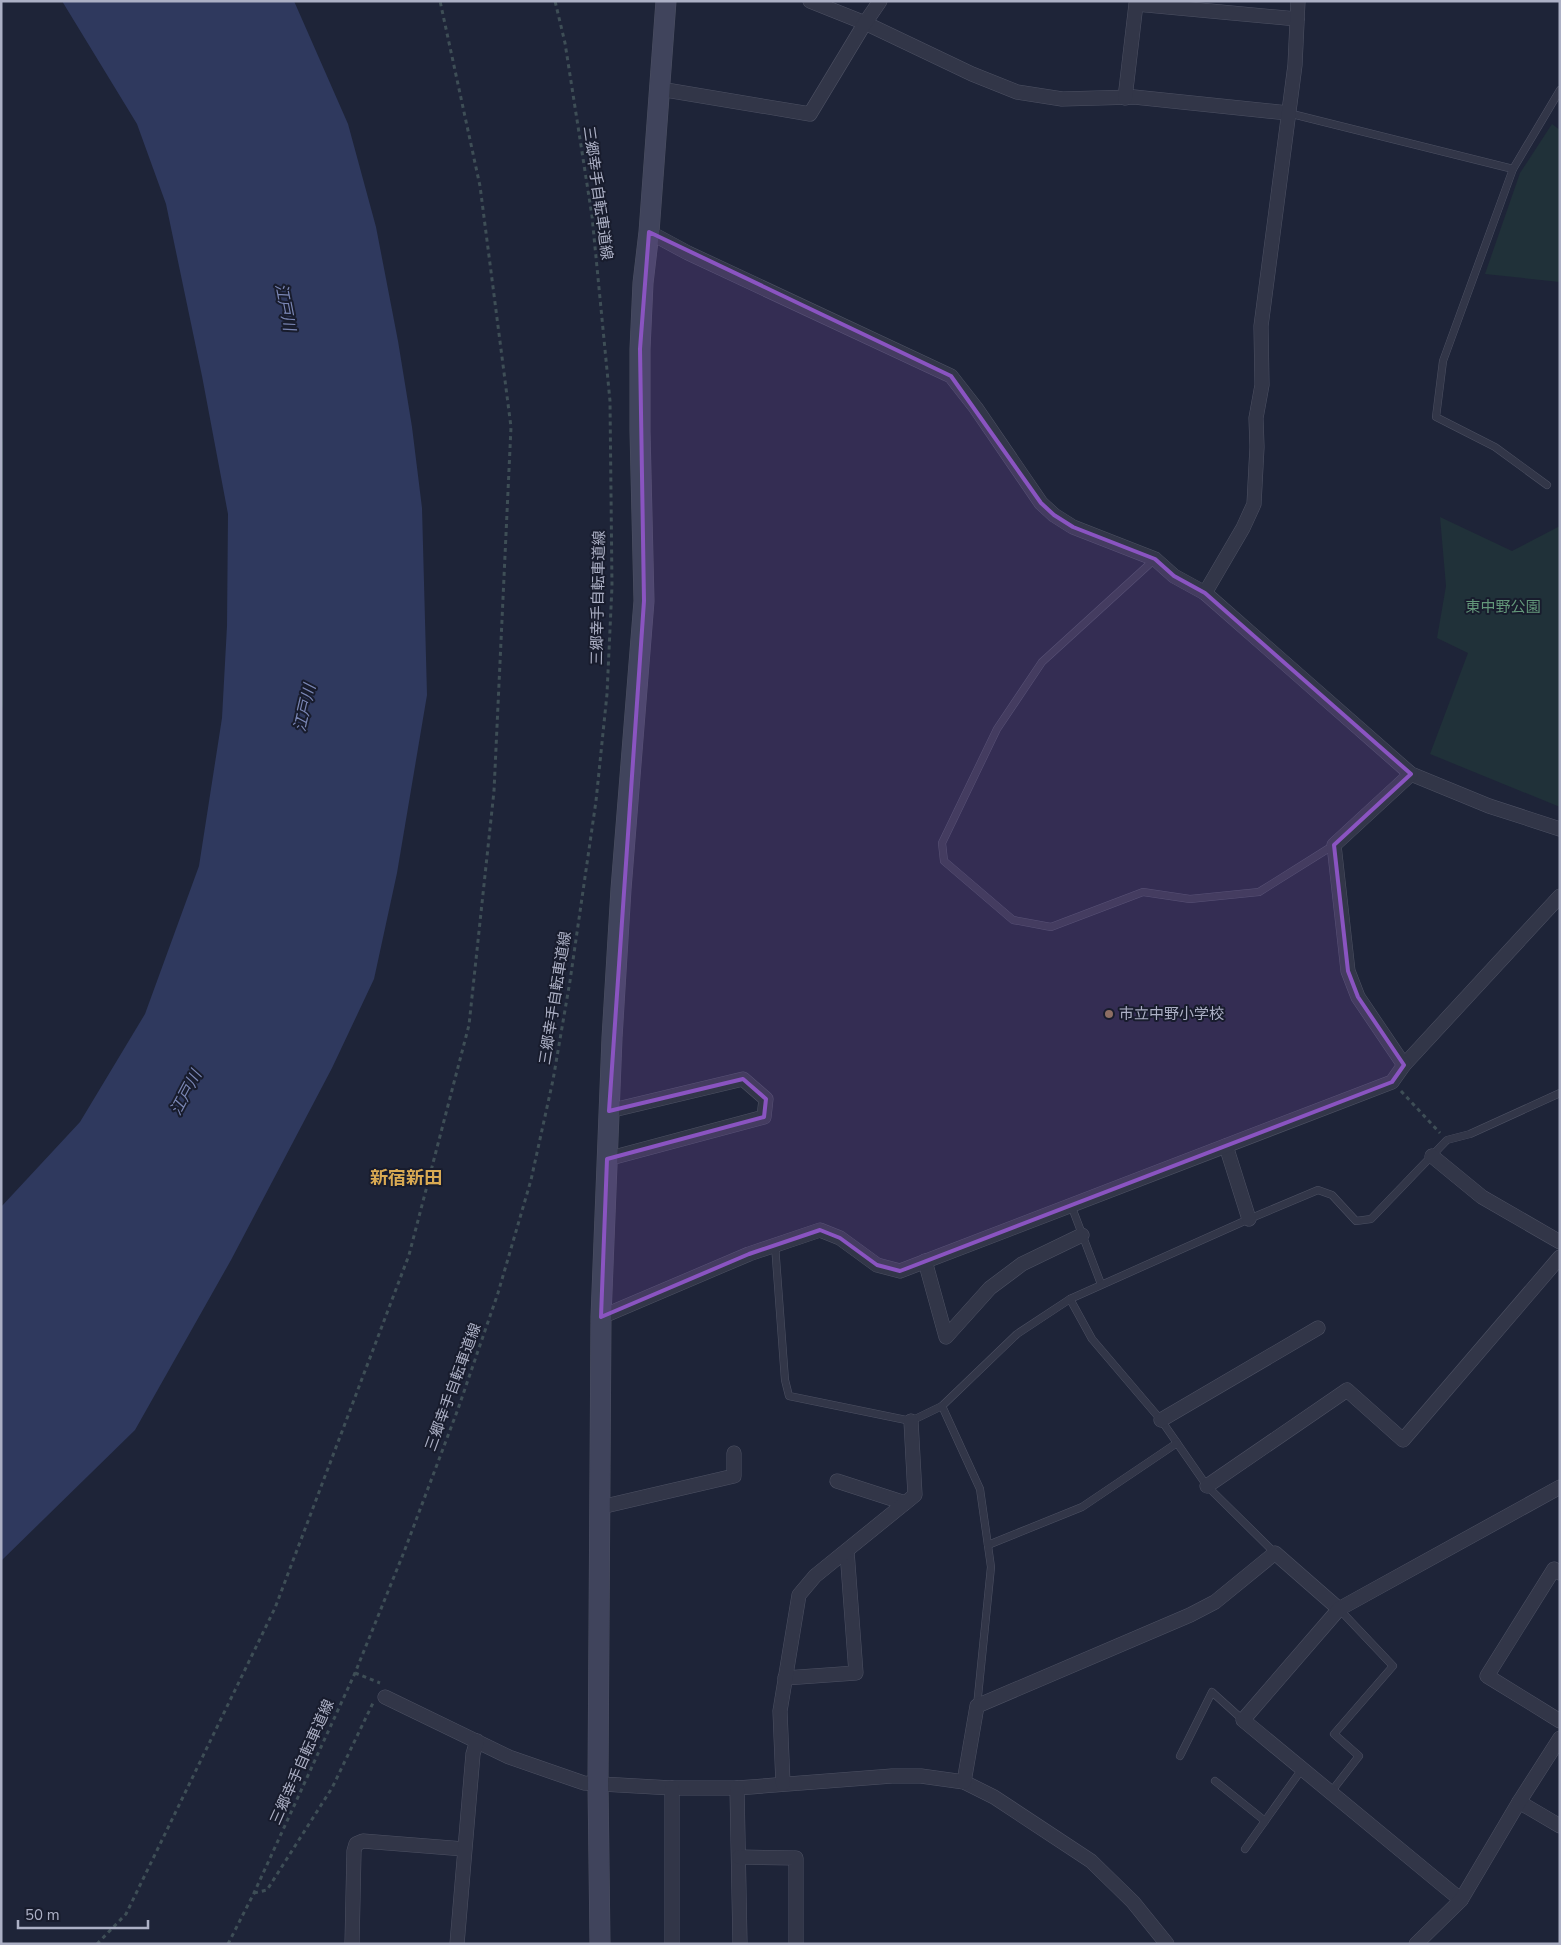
<svg xmlns="http://www.w3.org/2000/svg" width="1561" height="1945" font-family="'Nunito Sans','Noto Sans JP',sans-serif">
<style>
.green{fill:#203139}
.water{fill:#2f395e}
.lines{fill:none;stroke-linecap:round;stroke-linejoin:round}
.lane-casing{stroke:#4d5163;stroke-width:8}
.street-casing{stroke:#4d5163;stroke-width:15}
.secondary-casing{stroke:#4d5163;stroke-width:21}
.path{stroke:#3e4e56;stroke-width:3;stroke-dasharray:4 4;stroke-linecap:butt}
.lane{stroke:#323648;stroke-width:7}
.street{stroke:#323648;stroke-width:14}
.secondary{stroke:#40445c;stroke-width:20}
.marked{fill:#8a54c1;fill-opacity:0.2;stroke:#8a54c1;stroke-width:4;stroke-linejoin:round}
.education-dot{fill:#8d6e63;stroke:#181c2d;stroke-width:2}
.labels{text-anchor:middle;dominant-baseline:central;stroke-width:4;stroke-linejoin:round;paint-order:stroke}
.street-label{font-size:15px;fill:#acb0c5;stroke:#181c2d}
.park-label{font-size:15px;fill:#63977a;stroke:#181c2d}
.poi-label{font-size:15px;fill:#acb0c5;stroke:#181c2d;text-anchor:start}
.water-label{font-size:16px;font-style:italic;fill:#7a86b4;stroke:#181c2d}
.quarter-label{font-size:18px;font-weight:bold;fill:#d9aa53;stroke:#181c2d}
</style>
<rect width="100%" height="100%" fill="#1e2438"/>
<g class="green">
<polygon points="1552,124 1560,130 1560,282 1485,274 1520,173"/>
<polygon points="1,431 3,442 3,705 1,714"/>
<polygon points="1440,517 1512,551 1560,526 1560,807 1430,754 1468,653 1437,638 1446,586"/>
</g>
<polygon class="water" points="62,1 294,1 348,124 376,227 398,341 412,427 422,508 427,695 397,873 374,979 332,1068 231,1260 135,1430 1,1561 1,1207 80,1122 145,1014 199,866 222,718 227,626 228,514 202,376 166,204 137,124"/>
<g class="lines">
<g class="lane-casing">
<g id="lane">
<polyline points="1288,113 1513,169 1560,90"/>
<polyline points="1513,169 1443,361 1436,417 1495,447 1547,485"/>
<polyline points="1155,559 1042,662 997,729 942,843 944,861 1013,920 1051,927 1143,892 1190,899 1259,892 1334,845"/>
<polyline points="1071,1205 1101,1284"/>
<polyline points="775,1245 785,1380 789,1396 911,1421 942,1406"/>
<polyline points="1070,1299 1092,1339 1161,1420 1207,1486 1275,1553"/>
<polyline points="988,1545 1082,1507 1177,1443"/>
<polyline points="977,1706 991,1567 980,1489 942,1406 1017,1334 1070,1299 1249,1219 1318,1190 1332,1195 1356,1221 1371,1219 1447,1140 1470,1134 1560,1093"/>
<polyline points="1180,1756 1212,1692 1243,1720"/>
<polyline points="1215,1781 1265,1821"/>
<polyline points="1331,1792 1359,1756 1334,1734 1393,1666 1339,1609"/>
<polyline points="1245,1849 1302,1769"/>
</g>
</g>
<g class="street-casing">
<g id="street">
<polyline points="810,1 865,23 972,74 1017,92 1062,99 1134,97 1288,113"/>
<polyline points="660,89 810,114 865,23 880,1"/>
<polyline points="1125,98 1136,4 1297,19"/>
<polyline points="649,232 688,253 951,376 976,408 1041,503 1054,515 1073,527 1155,559 1174,576 1205,593 1411,774 1489,806 1560,829"/>
<polyline points="1205,593 1243,528 1254,504 1257,447 1256,418 1262,385 1261,326 1295,65 1298,1"/>
<polyline points="1404,1065 1560,896"/>
<polyline points="1226,1146 1249,1219"/>
<polyline points="1432,1156 1482,1197 1560,1242"/>
<polyline points="607,1159 764,1117 766,1099 743,1079 609,1111"/>
<polyline points="925,1261 946,1337 990,1288 1022,1264 1082,1235"/>
<polyline points="601,1317 749,1254 820,1230 840,1238 877,1265 900,1271 1392,1082 1404,1065 1358,997 1348,971 1334,845 1411,774"/>
<polyline points="1161,1420 1318,1328"/>
<polyline points="837,1481 905,1503"/>
<polyline points="1207,1486 1347,1390 1403,1440 1560,1257"/>
<polyline points="601,1507 734,1476 734,1453"/>
<polyline points="1560,1573 1554,1569 1487,1676 1560,1721"/>
<polyline points="785,1678 856,1673 847,1551"/>
<polyline points="385,1697 509,1757 584,1783 672,1788 737,1788 892,1776 921,1776 964,1782 994,1797 1091,1861 1133,1902 1167,1944"/>
<polyline points="964,1782 977,1706 1190,1615 1215,1602 1275,1553 1339,1609"/>
<polyline points="783,1784 780,1711 799,1595 815,1576 915,1495 911,1421"/>
<polyline points="672,1788 672,1944"/>
<polyline points="737,1788 740,1944"/>
<polyline points="1519,1802 1560,1826"/>
<polyline points="739,1857 796,1858 796,1944"/>
<polyline points="1461,1900 1243,1720 1339,1609 1560,1487"/>
<polyline points="352,1944 354,1851 356,1844 363,1841 464,1849"/>
<polyline points="457,1944 473,1754 477,1741"/>
<polyline points="1416,1944 1461,1900 1519,1802 1560,1738"/>
</g>
</g>
<g class="secondary-casing">
<polyline id="secondary" points="600,1944 598,1783 601,1317 612,1038 621,889 644,601 640,431 640,349 643,283 649,232 666,1"/>
</g>
<g class="path">
<polyline points="1401,1091 1440,1133"/>
<polyline points="355,1673 380,1683"/>
<polyline points="254,1893 267,1890 332,1788 373,1703"/>
<polyline points="97,1944 126,1914 275,1608 409,1255 469,1025 494,791 511,427 480,186 440,1"/>
<polyline points="228,1944 254,1893 355,1673 404,1552 458,1409 498,1293 531,1180 553,1080 570,981 596,801 607,694 612,586 610,401 592,216 565,43 555,1"/>
</g>
<use href="#lane" class="lane"/>
<use href="#street" class="street"/>
<use href="#secondary" class="secondary"/>
</g>
<path class="marked" d="M649,232L951,376L1041,503L1054,515L1073,527L1155,559L1174,576L1205,593L1411,774L1334,845L1348,971L1358,997L1404,1065L1392,1082L900,1271L877,1265L840,1238L820,1230L749,1254L601,1317L607,1159L764,1117L766,1099L743,1079L609,1111L644,601L640,349Z"/>
<circle class="education-dot" cx="1109" cy="1014" r="5"/>
<g class="labels">
<g class="street-label">
<text transform="translate(598 193) rotate(82)">三郷幸手自転車道線</text>
<text transform="translate(598 598) rotate(-89)">三郷幸手自転車道線</text>
<text transform="translate(555 998) rotate(-81)">三郷幸手自転車道線</text>
<text transform="translate(453 1387) rotate(-70)">三郷幸手自転車道線</text>
<text transform="translate(302 1762) rotate(-66)">三郷幸手自転車道線</text>
</g>
<g class="park-label">
<text x="1503" y="607">東中野公園</text>
</g>
<g class="poi-label">
<text x="1119" y="1014">市立中野小学校</text>
</g>
<g class="water-label">
<text transform="translate(285 307) rotate(79)">江戸川</text>
<text transform="translate(305 708) rotate(-77)">江戸川</text>
<text transform="translate(186 1093) rotate(-62)">江戸川</text>
</g>
<g class="quarter-label">
<text x="406" y="1178">新宿新田</text>
</g>
</g>
<rect width="1561" height="1945" fill="none" stroke="#acb0c5" stroke-width="5"/>
<path d="M18 1920v8h130v-8" fill="none" stroke="#acb0c5" stroke-width="2.5"/>
<text x="25" y="1920" font-size="15" fill="#acb0c5" stroke="#181c2d" stroke-width="4" paint-order="stroke">50 m</text>
</svg>
